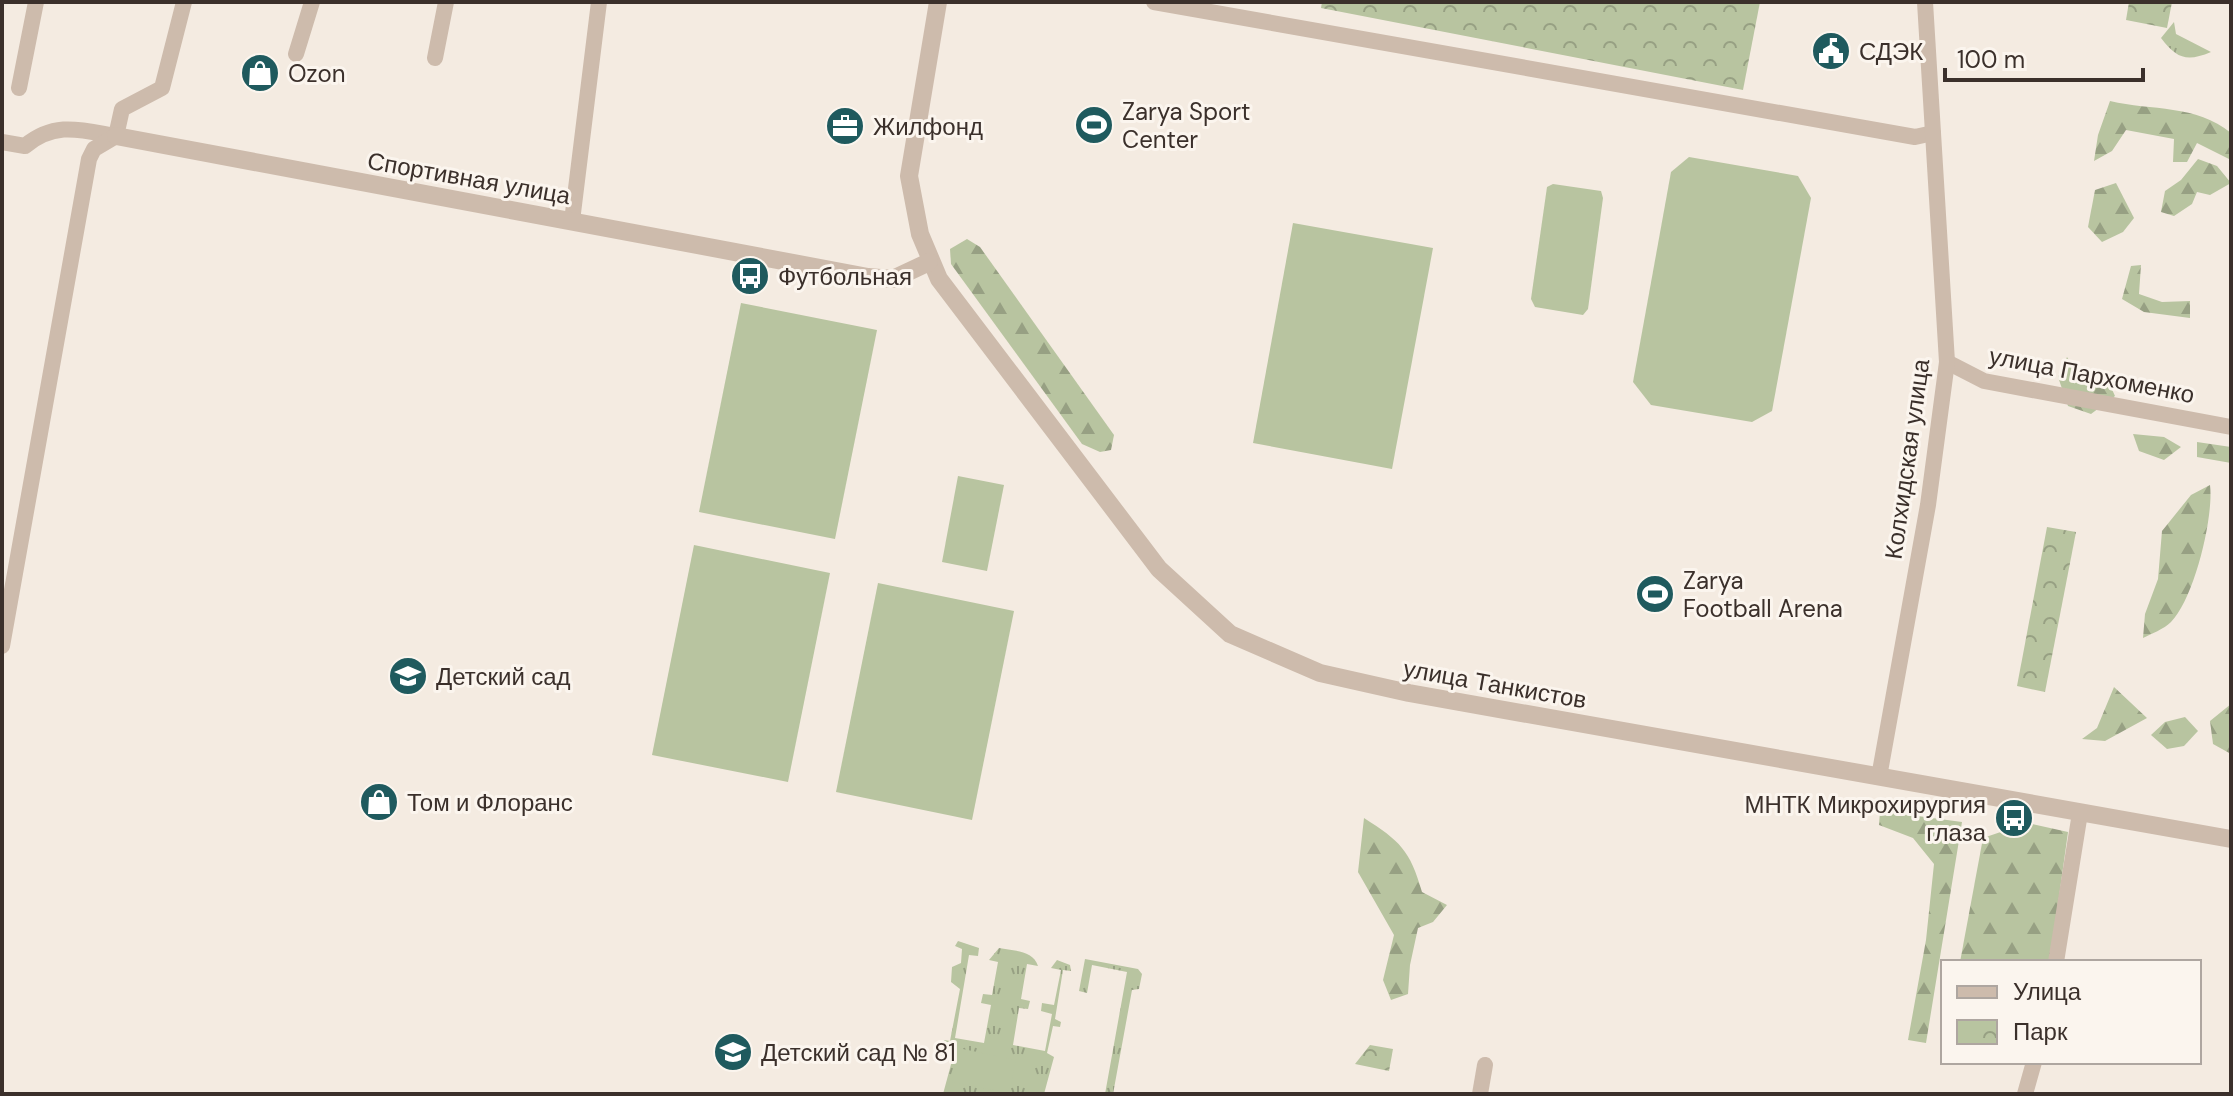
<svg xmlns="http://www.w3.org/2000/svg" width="2233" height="1096" font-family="'DM Sans',sans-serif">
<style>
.grass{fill:url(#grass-tufts)}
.forest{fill:url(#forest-firs)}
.park{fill:url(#park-crowns)}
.pitch{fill:#b8c4a0}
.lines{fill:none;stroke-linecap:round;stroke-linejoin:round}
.minor{stroke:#cdbbac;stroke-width:16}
.tertiary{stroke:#cdbbac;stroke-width:18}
.labels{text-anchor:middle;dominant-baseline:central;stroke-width:6;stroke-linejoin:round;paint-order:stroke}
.poi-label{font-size:24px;fill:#3b302b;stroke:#fbf5ee;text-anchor:start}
.street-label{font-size:24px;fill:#3b302b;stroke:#fbf5ee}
</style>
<defs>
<pattern id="grass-tufts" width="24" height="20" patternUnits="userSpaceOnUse" patternTransform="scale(2)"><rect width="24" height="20" fill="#b8c4a0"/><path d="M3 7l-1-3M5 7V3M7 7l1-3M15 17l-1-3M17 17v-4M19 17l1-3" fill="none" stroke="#97a083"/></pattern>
<pattern id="forest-firs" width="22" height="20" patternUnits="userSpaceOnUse" patternTransform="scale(2)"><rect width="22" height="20" fill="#b8c4a0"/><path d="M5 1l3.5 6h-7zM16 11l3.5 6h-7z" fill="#97a083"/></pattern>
<pattern id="park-crowns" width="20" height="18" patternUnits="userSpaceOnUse" patternTransform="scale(2)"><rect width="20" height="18" fill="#b8c4a0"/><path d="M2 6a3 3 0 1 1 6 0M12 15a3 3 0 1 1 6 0" fill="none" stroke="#97a083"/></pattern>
</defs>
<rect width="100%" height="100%" fill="#f4ebe1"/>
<g class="grass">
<path d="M2174,22L2176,34L2211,52C2187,62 2177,59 2161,38Z"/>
<path d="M958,941L979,948L978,956L969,955L955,1038L984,1043L991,1005L981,1003L983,994L992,995L998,962L989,960L999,948C1014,951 1033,950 1038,966L1027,964L1021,999L1030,1001L1028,1009L1019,1008L1013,1045L1045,1051L1052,1014L1041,1011L1042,1003L1054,1005L1061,970L1051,968L1057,960L1070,965L1071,971L1063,970L1055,1019L1061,1022L1060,1027L1053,1026L1047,1053L1054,1057L1044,1094H943L956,1046L943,1044L944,1040L950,1041L960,989L951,982L952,967L961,963L962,949L955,946Z"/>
<polygon points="1085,959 1138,969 1142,974 1139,989 1132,990 1113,1094 1105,1094 1127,972 1092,965 1087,993 1079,991"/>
</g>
<g class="forest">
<path d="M2110,101C2152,111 2196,104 2231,133V160L2197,143L2187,162H2173L2174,139L2126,130L2112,151L2094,161L2098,135Z"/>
<polygon points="2198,159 2217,166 2231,183 2210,195 2197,192 2192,204 2174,216 2161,212 2165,191 2181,180"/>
<polygon points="2116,183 2134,218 2123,232 2102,242 2088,227 2095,190"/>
<polygon points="967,239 980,247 1114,435 1111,450 1100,452 1082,444 951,264 950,249"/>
<polygon points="2141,265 2139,294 2162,302 2190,301 2190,318 2144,312 2122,299 2131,266"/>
<polygon points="2067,357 2083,383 2110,385 2115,396 2091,414 2068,406 2058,377"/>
<polygon points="2133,434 2164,437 2181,447 2164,460 2139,451"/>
<polygon points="2197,442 2231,447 2231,463 2197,457"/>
<path d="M2210,485C2214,517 2194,599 2171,622C2164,629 2151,634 2143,638L2145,614L2158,579L2162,531L2191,495Z"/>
<polygon points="2114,687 2147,718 2105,741 2082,739 2097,728"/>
<polygon points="2231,704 2231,754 2213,744 2210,721"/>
<polygon points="2185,717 2198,731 2184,746 2167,749 2151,735 2165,722"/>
<polygon points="1880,811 1962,822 1926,1043 1908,1040 1926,940 1934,864 1913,838 1879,825"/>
<path d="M1364,818C1400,841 1410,850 1422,892L1447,905L1433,922L1418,928L1410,965L1408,994L1391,1000L1383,980L1394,935L1358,872Z"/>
<polygon points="2027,823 2068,832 2050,962 1960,962 1983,838"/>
</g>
<g class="park">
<polygon points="1322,2 1760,2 1743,90 1321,8"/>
<polygon points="2129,2 2172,2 2167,28 2126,20"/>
<polygon points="2047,527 2076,532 2045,692 2017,686"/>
<polygon points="1370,1045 1393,1049 1389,1071 1355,1064"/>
</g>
<g class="pitch">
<polygon points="1689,157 1798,176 1811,198 1772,411 1752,422 1651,405 1633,382 1671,172"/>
<polygon points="1553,184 1601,191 1603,198 1588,309 1583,315 1535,307 1531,299 1547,187"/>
<polygon points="1293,223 1433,248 1392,469 1253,443"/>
<polygon points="741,303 877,330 835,539 699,512"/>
<polygon points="958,476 1004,485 987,571 942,562"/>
<polygon points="694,545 830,573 788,782 652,755"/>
<polygon points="878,583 1014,611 972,820 836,792"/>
<polygon points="958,1048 1016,1060 1009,1093 952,1082"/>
</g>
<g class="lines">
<g class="minor">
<polyline points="1154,2 1915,137 1933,133"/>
<polyline points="296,54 312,2"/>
<polyline points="435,58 446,2"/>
<polyline points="19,88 36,2"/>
<polyline points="116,136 122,109 162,88 184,2"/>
<path d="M2,142L25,146C55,121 81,130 116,136"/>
<polyline points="572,221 599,2"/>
<polyline points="1947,362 1984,381 2231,427"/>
<polyline points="2,646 89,159 94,149 116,136"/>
<polyline points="1879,777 1928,505 1947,362 1925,2"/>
<polyline points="2056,962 2080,813"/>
<polyline points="1480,1094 1485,1065"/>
<polyline points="2025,1094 2034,1062"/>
</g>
<g class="tertiary">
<polyline points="938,2 909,176 920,234 939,279 1159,569 1230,634 1320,673 1409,693 2231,839"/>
<polyline points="116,136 868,277 893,279 929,262"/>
</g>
</g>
<defs>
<g id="civic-disc" transform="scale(2)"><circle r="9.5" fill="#1f5a5e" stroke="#fbf5ee"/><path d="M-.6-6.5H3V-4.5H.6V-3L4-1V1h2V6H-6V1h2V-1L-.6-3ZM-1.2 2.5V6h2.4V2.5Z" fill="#fff"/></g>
<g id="shop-disc" transform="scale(2)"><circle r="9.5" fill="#1f5a5e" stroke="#fbf5ee"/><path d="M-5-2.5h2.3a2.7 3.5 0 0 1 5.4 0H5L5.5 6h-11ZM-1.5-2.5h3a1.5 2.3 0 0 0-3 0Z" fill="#fff"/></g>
<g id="stadium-disc" transform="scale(2)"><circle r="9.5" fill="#1f5a5e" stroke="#fbf5ee"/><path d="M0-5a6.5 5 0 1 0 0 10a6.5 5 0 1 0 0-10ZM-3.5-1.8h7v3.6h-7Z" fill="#fff"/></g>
<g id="office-disc" transform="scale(2)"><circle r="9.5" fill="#1f5a5e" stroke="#fbf5ee"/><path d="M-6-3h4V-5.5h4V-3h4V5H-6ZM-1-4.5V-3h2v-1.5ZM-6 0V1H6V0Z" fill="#fff"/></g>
<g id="bus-disc" transform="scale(2)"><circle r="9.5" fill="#1f5a5e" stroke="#fbf5ee"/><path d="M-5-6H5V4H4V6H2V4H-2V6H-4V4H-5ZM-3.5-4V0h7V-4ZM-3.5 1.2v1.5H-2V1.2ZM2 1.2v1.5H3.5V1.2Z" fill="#fff"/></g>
<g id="school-disc" transform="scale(2)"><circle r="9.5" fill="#1f5a5e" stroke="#fbf5ee"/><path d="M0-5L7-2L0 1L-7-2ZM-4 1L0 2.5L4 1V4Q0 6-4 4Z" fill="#fff"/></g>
</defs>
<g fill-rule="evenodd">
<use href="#civic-disc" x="1831" y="51"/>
<use href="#shop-disc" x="260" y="73"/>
<use href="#stadium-disc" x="1094" y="125"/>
<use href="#office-disc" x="845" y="126"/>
<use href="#bus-disc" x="750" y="276"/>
<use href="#stadium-disc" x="1655" y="594"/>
<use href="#school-disc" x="408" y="676"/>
<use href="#shop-disc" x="379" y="802"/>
<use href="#bus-disc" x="2014" y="818"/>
<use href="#school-disc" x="733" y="1052"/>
</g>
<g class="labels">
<g class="poi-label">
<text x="1859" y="51">СДЭК</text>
<text x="288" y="73">Ozon</text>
<text x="1122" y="111">Zarya Sport<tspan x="1122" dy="28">Center</tspan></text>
<text x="873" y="126">Жилфонд</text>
<text x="778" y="276">Футбольная</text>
<text x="1683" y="580">Zarya<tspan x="1683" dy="28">Football Arena</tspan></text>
<text x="436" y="676">Детский сад</text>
<text x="407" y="802">Том и Флоранс</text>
<text x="1986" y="804" text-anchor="end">МНТК Микрохирургия<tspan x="1986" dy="28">глаза</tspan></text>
<text x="761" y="1052">Детский сад № 81</text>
</g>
<g class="street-label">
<text transform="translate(469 178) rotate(10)">Спортивная улица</text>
<text transform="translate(2092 375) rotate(11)">улица Пархоменко</text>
<text transform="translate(1907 459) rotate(-82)">Колхидская улица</text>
<text transform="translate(1495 684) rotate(10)">улица Танкистов</text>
</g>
</g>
<rect width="2233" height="1096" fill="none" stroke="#3b302b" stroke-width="8"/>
<rect x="1941" y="960" width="260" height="104" fill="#fbf5ee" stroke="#aea6a0" stroke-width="2"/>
<rect x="1957" y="986" width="40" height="12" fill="#cdbbac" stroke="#aea6a0" stroke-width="2"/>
<text x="2013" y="1000" font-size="24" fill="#3b302b">Улица</text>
<rect x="1957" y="1020" width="40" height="24" fill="url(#park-crowns)" stroke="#aea6a0" stroke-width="2"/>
<text x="2013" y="1040" font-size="24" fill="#3b302b">Парк</text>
<path d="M1945 68v12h198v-12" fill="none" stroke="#3b302b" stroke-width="4"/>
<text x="1957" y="68" font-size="24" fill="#3b302b" stroke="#fbf5ee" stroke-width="6" paint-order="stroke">100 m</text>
</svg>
